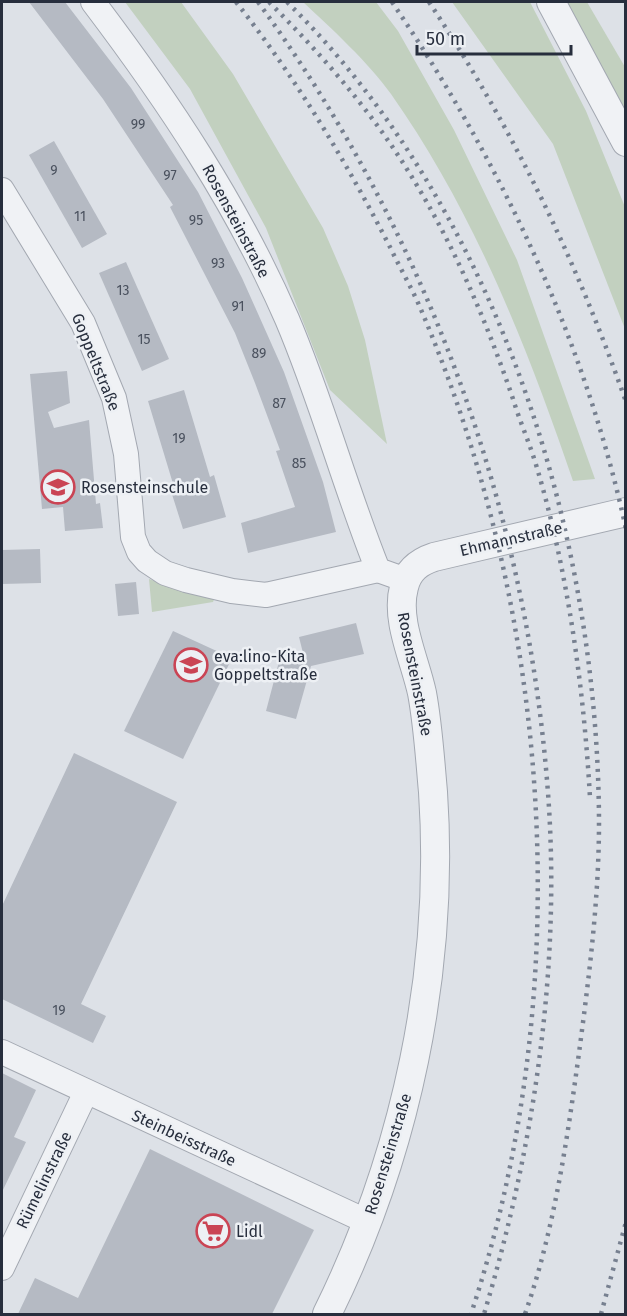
<svg xmlns="http://www.w3.org/2000/svg" width="627" height="1316" font-family="'Fira Sans',sans-serif">
<style>
.green{fill:#c2d0bf}
.building{fill:#b5bac3}
.lines{fill:none;stroke-linecap:round;stroke-linejoin:round}
.minor-casing{stroke:#a3a8b1;stroke-width:26}
.tertiary-casing{stroke:#a3a8b1;stroke-width:30}
.minor{stroke:#f0f2f5;stroke-width:24}
.tertiary{stroke:#f0f2f5;stroke-width:28}
.rail{stroke:#778090;stroke-width:4.5;stroke-dasharray:3 6;stroke-linecap:butt}
.labels{text-anchor:middle;dominant-baseline:central;stroke-width:5;stroke-linejoin:round;paint-order:stroke}
.number-label{font-size:14px;fill:#4a515e}
.street-label{font-size:16px;fill:#272e3d;stroke:#edf0f4}
.poi-label{font-size:16px;fill:#272e3d;stroke:#edf0f4;text-anchor:start}
</style>
<rect width="100%" height="100%" fill="#dde1e7"/>
<g class="green">
<polygon points="125,2 181,2 233,74 323,228 348,286 365,340 387,444 330,390 266,228 190,89"/>
<path d="M303,2H376L398,31L454,130L517,260L595,479L573,481C527,346 474,212 391,94C369,63 331,28 303,2Z"/>
<polygon points="452,2 530,2 586,111 625,207 625,329 553,144"/>
<polygon points="551,2 587,2 625,67 625,142"/>
<polygon points="149,579 192,594 215,597 213,602 152,612"/>
</g>
<g class="building">
<polygon points="29,2 65,2 131,88 198,192 242,278 284,372 323,482 336,532 248,553 241,523 295,507 276,451 280,450 255,383 235,333 170,207 173,205 103,99"/>
<polygon points="54,141 107,234 82,248 29,155"/>
<polygon points="126,262 169,359 142,371 99,273"/>
<polygon points="67,371 70,403 48,412 54,428 89,420 96,504 100,503 103,528 65,531 63,507 42,509 30,374"/>
<polygon points="184,390 210,477 214,475 226,517 183,529 170,488 174,487 148,401"/>
<polygon points="40,549 41,583 2,584 2,550"/>
<polygon points="136,582 139,614 118,616 115,584"/>
<polygon points="356,623 364,654 311,666 296,719 266,711 281,654 305,661 299,637"/>
<polygon points="173,631 232,658 183,759 124,731"/>
<polygon points="74,753 177,802 81,1004 106,1016 93,1043 2,999 2,906"/>
<polygon points="2,1073 36,1090 14,1137 26,1142 2,1192"/>
<polygon points="150,1149 314,1230 272,1314 18,1314 35,1278 78,1298"/>
</g>
<g class="lines">
<g class="minor-casing">
<g id="minor">
<path d="M93,2C168,101 237,204 287,319C322,401 345,488 378,570L406,580"/>
<polyline points="2,190 83,323 114,398 126,454 133,537 139,552 147,561 165,573 186,580 232,591 266,595 378,570"/>
<polyline points="2,1052 368,1222"/>
<polyline points="2,1268 86,1092"/>
</g>
</g>
<g class="tertiary-casing">
<g id="tertiary">
<polyline points="551,2 626,142"/>
<path d="M327,1314C406,1154 445,971 433,792C430,759 428,725 422,693C415,660 395,620 404,587C408,570 419,562 434,557L626,512"/>
</g>
</g>
<use href="#minor" class="minor"/>
<use href="#tertiary" class="tertiary"/>
<g class="rail">
<path d="M236,2C296,78 347,163 391,249C401,270 413,290 422,312C554,623 577,992 471,1314"/>
<path d="M258,2C426,232 527,509 548,793C561,968 534,1147 484,1314"/>
<path d="M269,2C309,42 349,86 382,132C440,213 481,305 513,399C520,422 530,444 537,468C568,572 584,690 590,798"/>
<path d="M287,2C497,208 598,533 599,822C599,899 589,977 579,1053C567,1141 554,1231 525,1314"/>
<path d="M392,2C500,161 585,340 626,529"/>
<path d="M429,2C512,127 576,259 626,402"/>
<polyline points="601,1314 626,1222"/>
</g>
</g>
<defs>
<g id="school-ring" transform="scale(1.725)"><circle r="9.5" fill="#edf0f4" stroke="#ca4454" stroke-width="1.5"/><path d="M0-5L7-2L0 1L-7-2ZM-4 1L0 2.5L4 1V4Q0 6-4 4Z" fill="#ca4454"/></g>
<g id="supermarket-ring" transform="scale(1.725)"><circle r="9.5" fill="#edf0f4" stroke="#ca4454" stroke-width="1.5"/><path d="M-6-5.5h2.5l.6 2H6L4.5 2H-2.5L-4.4-4H-6ZM-1.5 3.2a1.3 1.3 0 1 0 .1 0ZM3 3.2a1.3 1.3 0 1 0 .1 0Z" fill="#ca4454"/></g>
</defs>
<g fill-rule="evenodd">
<use href="#school-ring" x="58" y="487"/>
<use href="#school-ring" x="191" y="665"/>
<use href="#supermarket-ring" x="213" y="1231"/>
</g>
<g class="labels">
<g class="number-label">
<text x="138" y="124">99</text>
<text x="54" y="170">9</text>
<text x="170" y="175">97</text>
<text x="80" y="216">11</text>
<text x="196" y="220">95</text>
<text x="218" y="263">93</text>
<text x="123" y="290">13</text>
<text x="238" y="306">91</text>
<text x="144" y="339">15</text>
<text x="259" y="353">89</text>
<text x="279" y="403">87</text>
<text x="179" y="438">19</text>
<text x="299" y="463">85</text>
<text x="59" y="1010">19</text>
</g>
<g class="street-label">
<text transform="translate(236 221) rotate(62)">Rosensteinstraße</text>
<text transform="translate(96 362) rotate(68)">Goppeltstraße</text>
<text transform="translate(511 539) rotate(-13)">Ehmannstraße</text>
<text transform="translate(415 674) rotate(79)">Rosensteinstraße</text>
<text transform="translate(184 1138) rotate(25)">Steinbeisstraße</text>
<text transform="translate(388 1154) rotate(-73)">Rosensteinstraße</text>
<text transform="translate(44 1180) rotate(-64)">Rümelinstraße</text>
</g>
<g class="poi-label">
<text x="81" y="487">Rosensteinschule</text>
<text x="214" y="656">eva:lino-Kita<tspan x="214" dy="18">Goppeltstraße</tspan></text>
<text x="236" y="1231">Lidl</text>
</g>
</g>
<rect width="627" height="1316" fill="none" stroke="#272e3d" stroke-width="6"/>
<path d="M417 45v9h154v-9" fill="none" stroke="#272e3d" stroke-width="3"/>
<text x="426" y="45" font-size="18" fill="#272e3d" stroke="#edf0f4" stroke-width="4.5" paint-order="stroke">50 m</text>
</svg>
